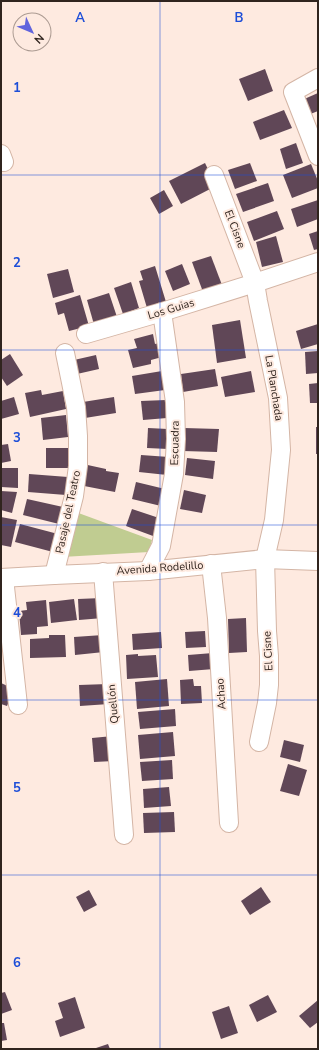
<svg xmlns="http://www.w3.org/2000/svg" width="319" height="1050" font-family="'Nunito Sans',sans-serif">
<style>
.green{fill:#c0cc91}
.building{fill:#604757}
.lines{fill:none;stroke-linecap:round;stroke-linejoin:round}
.minor-casing{stroke:#d4b5a5;stroke-width:20}
.minor{stroke:#fff;stroke-width:18}
.grid{fill:none;stroke:#1d4ed8;stroke-width:1;stroke-opacity:0.55}
.labels{text-anchor:middle;dominant-baseline:central;stroke-width:4;stroke-linejoin:round;paint-order:stroke}
.street-label{font-size:11px;fill:#30241e;stroke:#feeae0}
.grid-label{font-size:13px;text-anchor:middle;font-weight:bold;fill:#1d4ed8;stroke:#feeae0;stroke-width:4;stroke-linejoin:round;paint-order:stroke}
</style>
<rect width="100%" height="100%" fill="#feeae0"/>
<polygon class="green" points="73,511 152,540 149,552 62,557"/>
<g class="building">
<polygon points="265,69 273,91 248,101 239,79"/>
<polygon points="318,93 318,111 308,115 302,100"/>
<polygon points="284,110 292,128 260,140 253,122"/>
<polygon points="296,143 303,163 286,169 280,149"/>
<polygon points="205,163 216,186 181,204 169,181"/>
<polygon points="250,163 257,181 235,189 228,170"/>
<polygon points="311,164 318,181 318,188 292,198 283,175"/>
<polygon points="268,183 274,201 243,212 236,194"/>
<polygon points="164,190 173,206 159,214 150,198"/>
<polygon points="318,200 318,219 297,227 291,209"/>
<polygon points="277,211 284,229 254,241 247,222"/>
<polygon points="318,231 318,249 314,250 309,234"/>
<polygon points="276,236 283,262 262,267 256,242"/>
<polygon points="211,256 222,285 203,292 192,262"/>
<polygon points="182,264 190,284 173,291 165,271"/>
<polygon points="155,266 166,302 147,308 139,281 143,280 140,271"/>
<polygon points="68,269 74,292 53,298 47,274"/>
<polygon points="131,282 139,308 123,314 114,288"/>
<polygon points="109,293 118,320 95,328 87,300"/>
<polygon points="80,295 89,326 69,331 64,313 58,315 55,303"/>
<polygon points="240,320 246,358 217,363 212,325"/>
<polygon points="318,324 318,344 301,349 296,331"/>
<polygon points="153,334 155,344 159,343 162,357 151,360 151,364 133,368 128,350 137,348 134,339"/>
<polygon points="318,351 318,373 306,374 305,352"/>
<polygon points="10,354 23,375 7,386 1,377 1,360"/>
<polygon points="96,355 99,369 77,374 74,360"/>
<polygon points="215,369 218,386 183,392 181,374"/>
<polygon points="162,371 165,390 135,394 132,376"/>
<polygon points="251,371 255,392 225,397 221,377"/>
<polygon points="318,383 318,403 310,403 309,384"/>
<polygon points="41,390 42,395 63,391 66,409 30,417 25,393"/>
<polygon points="14,397 19,414 1,419 1,401"/>
<polygon points="114,397 116,413 85,418 83,402"/>
<polygon points="166,400 167,418 143,420 141,401"/>
<polygon points="66,415 68,437 43,440 41,418"/>
<rect x="316" y="427" width="2" height="27"/>
<polygon points="148,428 168,429 168,449 147,448"/>
<polygon points="184,428 219,429 217,452 183,451"/>
<polygon points="8,444 11,461 1,463 1,445"/>
<rect x="46" y="448" width="23" height="20"/>
<polygon points="141,455 169,457 167,475 139,472"/>
<polygon points="187,458 215,461 213,479 185,475"/>
<polygon points="83,464 106,469 106,471 119,473 115,492 79,485"/>
<polygon points="1,468 18,468 18,488 1,487"/>
<polygon points="29,474 68,477 66,495 28,492"/>
<polygon points="136,482 165,489 161,506 132,499"/>
<polygon points="184,490 206,495 202,513 180,509"/>
<polygon points="1,491 17,492 12,513 1,510"/>
<polygon points="27,499 63,507 59,524 23,515"/>
<polygon points="132,509 159,518 153,536 126,526"/>
<polygon points="1,517 17,520 11,547 1,545"/>
<polygon points="20,524 58,534 53,552 15,542"/>
<polygon points="102,598 103,618 79,620 78,599"/>
<polygon points="74,599 77,620 51,623 49,602"/>
<polygon points="46,600 48,626 37,627 37,634 21,635 19,611 27,610 26,602"/>
<polygon points="246,618 247,652 229,653 228,619"/>
<polygon points="205,631 206,647 186,648 185,632"/>
<polygon points="161,632 162,648 133,650 132,634"/>
<polygon points="49,635 65,635 66,657 30,658 30,639 49,638"/>
<polygon points="103,635 104,652 75,655 74,637"/>
<polygon points="213,653 214,669 189,671 188,655"/>
<polygon points="138,654 138,656 156,655 158,677 127,679 126,655"/>
<polygon points="167,679 169,706 137,709 135,682"/>
<polygon points="193,679 194,686 201,686 202,703 181,704 180,680"/>
<polygon points="1,683 14,689 7,706 1,704"/>
<polygon points="108,684 109,704 80,706 79,685"/>
<polygon points="175,709 176,726 140,729 138,712"/>
<polygon points="173,732 175,756 140,759 138,735"/>
<polygon points="113,736 114,761 94,762 92,738"/>
<polygon points="284,740 304,745 300,762 280,757"/>
<polygon points="172,760 173,779 142,781 140,762"/>
<polygon points="288,764 307,770 299,796 280,791"/>
<polygon points="169,787 171,806 144,808 143,789"/>
<polygon points="174,812 175,832 144,833 143,813"/>
<polygon points="261,887 271,902 250,915 241,901"/>
<polygon points="89,890 97,905 84,912 76,897"/>
<polygon points="5,992 12,1010 1,1014 1,993"/>
<polygon points="268,995 277,1012 257,1022 249,1005"/>
<polygon points="75,997 85,1028 60,1037 55,1021 63,1018 58,1003"/>
<polygon points="318,1000 318,1022 310,1028 299,1016"/>
<polygon points="229,1006 238,1033 221,1039 212,1012"/>
<polygon points="1,1023 4,1023 7,1040 1,1041"/>
<polygon points="108,1044 110,1049 93,1049"/>
</g>
<g class="lines">
<g class="minor-casing">
<g id="minor">
<polyline points="318,78 293,92 318,156"/>
<polyline points="1,154 4,162"/>
<polyline points="86,334 162,312 255,283 214,175"/>
<polyline points="211,564 217,618 229,823"/>
<polyline points="148,571 161,546 174,474 176,439 175,402 162,312"/>
<polyline points="103,572 124,835"/>
<polyline points="54,575 74,496 78,466 78,436 76,407 65,353"/>
<polyline points="1,578 54,575 148,571 265,559 318,561"/>
<polyline points="4,578 18,705"/>
<polyline points="259,742 267,703 269,685 269,656 267,631 265,559 274,520 281,450 278,398 258,301 255,283 318,262"/>
</g>
</g>
<use href="#minor" class="minor"/>
</g>
<path class="grid" d="M160,1V1049M1,175H318M1,350H318M1,525H318M1,700H318M1,875H318"/>
<g class="labels">
<g class="street-label">
<text transform="translate(235 229) rotate(69)">El Cisne</text>
<text transform="translate(171 309) rotate(-17)">Los Guias</text>
<text transform="translate(274 388) rotate(81)">La Planchada</text>
<text transform="translate(175 443) rotate(-89)">Escuadra</text>
<text transform="translate(68 512) rotate(-78)">Pasaje del Teatro</text>
<text transform="translate(160 568) rotate(-4)">Avenida Rodelillo</text>
<text transform="translate(268 651) rotate(-93)">El Cisne</text>
<text transform="translate(221 694) rotate(-94)">Achao</text>
<text transform="translate(113 704) rotate(-95)">Quellón</text>
</g>
</g>
<g class="grid-label">
<text x="80" y="22">A</text>
<text x="239" y="22">B</text>
<text x="17" y="92">1</text>
<text x="17" y="267">2</text>
<text x="17" y="442">3</text>
<text x="17" y="617">4</text>
<text x="17" y="792">5</text>
<text x="17" y="967">6</text>
</g>
<rect width="319" height="1050" fill="none" stroke="#30241e" stroke-width="4"/>
<g transform="translate(32 32) rotate(134)"><circle r="19" fill="#feeae0" stroke="#ac9b92"/>
<path d="M0-3L7 15L0 10L-7 15Z" fill="#6164dd"/>
<text y="-6" font-size="11" font-weight="bold" text-anchor="middle" fill="#30241e">N</text>
</g>
</svg>
